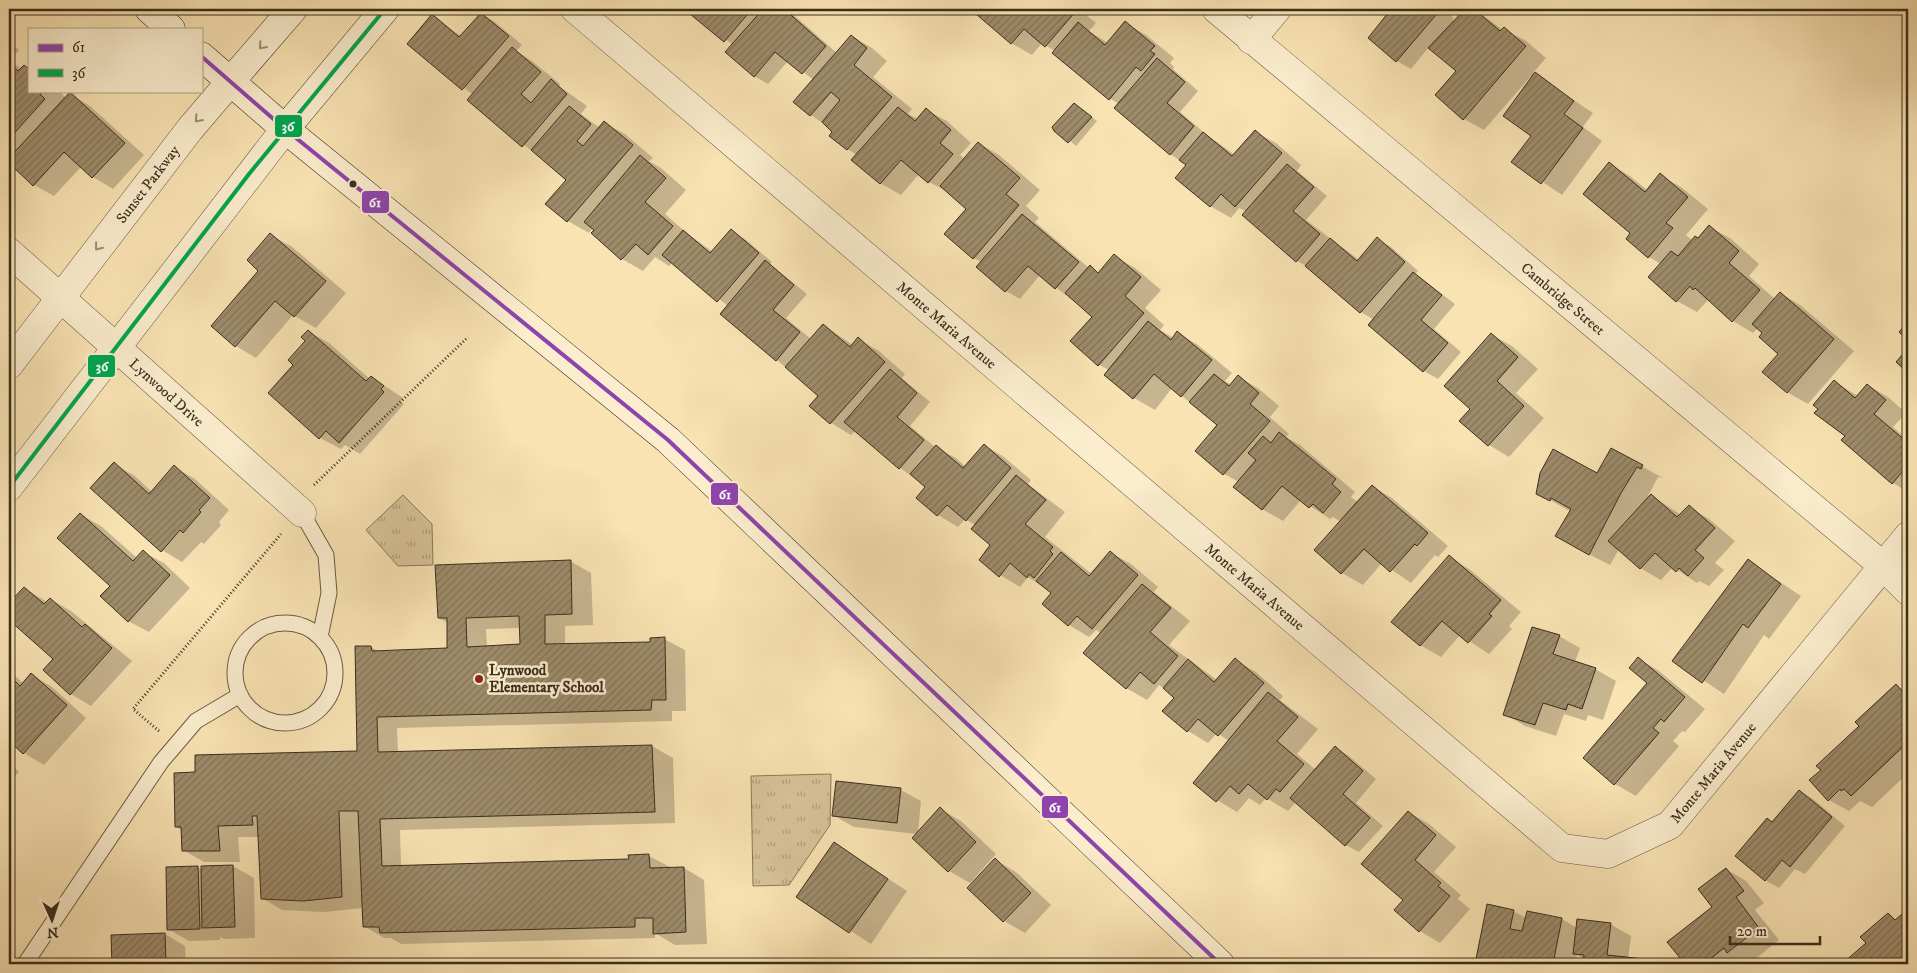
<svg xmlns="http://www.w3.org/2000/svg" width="1917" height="973" font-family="'IM FELL DW Pica',serif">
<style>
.grass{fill:url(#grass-tufts);stroke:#8a795c}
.shadow{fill:#0003;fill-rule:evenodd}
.building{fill:url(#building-hatch);stroke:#3b2e1e;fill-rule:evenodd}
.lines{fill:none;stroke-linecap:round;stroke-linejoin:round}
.service-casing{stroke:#6a5b43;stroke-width:17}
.minor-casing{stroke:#6a5b43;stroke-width:29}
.secondary-casing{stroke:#3b2e1e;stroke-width:29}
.path{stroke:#3b2e1e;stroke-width:3;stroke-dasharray:1 2.5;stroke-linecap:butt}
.service{stroke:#fbedce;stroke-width:15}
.minor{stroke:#fbedce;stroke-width:28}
.secondary{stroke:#fbedce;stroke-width:28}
.bus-1-casing{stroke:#fbedce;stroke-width:8}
.bus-2-casing{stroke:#fbedce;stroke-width:8}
.bus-1{stroke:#8e44ad;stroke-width:4}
.bus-2{stroke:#00a651;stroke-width:4}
.oneway{stroke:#9b8e76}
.bus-dot{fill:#3b2e1e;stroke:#fbedce;stroke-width:2}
.poi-dot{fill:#8f2418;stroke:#fbedce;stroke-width:2}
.labels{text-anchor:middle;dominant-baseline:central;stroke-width:5;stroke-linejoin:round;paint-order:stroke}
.street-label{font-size:15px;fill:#3b2e1e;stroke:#fbedce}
.poi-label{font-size:15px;font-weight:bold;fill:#3b2e1e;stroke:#fbedce;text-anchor:start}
.line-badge{stroke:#fbedce;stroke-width:2}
.badge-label{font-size:14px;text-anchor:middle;font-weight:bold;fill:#fff}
</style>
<defs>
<pattern id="grass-tufts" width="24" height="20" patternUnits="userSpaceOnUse" patternTransform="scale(1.25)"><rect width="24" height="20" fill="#d9c49a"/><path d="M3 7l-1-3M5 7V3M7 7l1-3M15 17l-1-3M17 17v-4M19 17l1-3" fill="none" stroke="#b1a07d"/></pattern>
<pattern id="building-hatch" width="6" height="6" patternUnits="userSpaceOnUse" patternTransform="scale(1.25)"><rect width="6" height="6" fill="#9e8c6b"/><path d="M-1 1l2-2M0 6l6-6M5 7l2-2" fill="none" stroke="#827357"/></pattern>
</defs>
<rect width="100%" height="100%" fill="#f9e3b3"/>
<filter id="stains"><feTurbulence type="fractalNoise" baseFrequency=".004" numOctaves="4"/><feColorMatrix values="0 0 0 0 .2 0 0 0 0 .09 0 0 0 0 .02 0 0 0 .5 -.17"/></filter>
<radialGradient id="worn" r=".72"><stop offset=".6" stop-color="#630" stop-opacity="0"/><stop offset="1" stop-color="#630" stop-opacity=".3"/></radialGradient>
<g class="grass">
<polygon points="403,495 432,524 433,565 398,566 366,530"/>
<polygon points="831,774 830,825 789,885 753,886 751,776"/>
</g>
<g class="shadow">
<polygon points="696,9 787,9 837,53 852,36 872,48 887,61 873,77 912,109 908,114 918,119 926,110 947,121 971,143 960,155 965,159 978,143 999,155 1040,190 1026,206 1039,218 1035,222 1089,268 1099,273 1114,256 1135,268 1161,290 1145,308 1164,325 1160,330 1174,338 1178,333 1198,345 1232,373 1225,381 1232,385 1239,377 1259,389 1279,406 1270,417 1289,434 1286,437 1300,445 1355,492 1351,497 1358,502 1372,486 1392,498 1448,546 1438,557 1435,555 1411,583 1382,563 1363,585 1342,573 1316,550 1341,522 1333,517 1330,519 1301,500 1283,521 1262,509 1239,482 1224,474 1218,425 1172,388 1155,410 1134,398 1106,375 1109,370 1099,365 1094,317 1040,275 1020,299 1006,291 978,267 982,262 973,258 968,208 950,193 929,182 919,174 901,195 880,183 857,155 847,149 834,131 811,115 814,80 788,61 768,84 754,76 733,45 692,14"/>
<polygon points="983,9 1079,9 1096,23 1089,31 1108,43 1125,23 1146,35 1174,58 1170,63 1174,67 1173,69 1198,91 1180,112 1207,135 1235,155 1255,132 1276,143 1301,165 1297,171 1327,196 1306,220 1359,260 1377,239 1391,247 1418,271 1415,274 1455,304 1434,329 1461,352 1438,379 1424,371 1374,320 1361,312 1308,267 1297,261 1247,212 1239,208 1231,218 1210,206 1187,165 1170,154 1119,104 1109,98 1055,51 1042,43 1032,55 1011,43 978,14"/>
<polygon points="1385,9 1443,9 1454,18 1452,20 1455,22 1466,9 1474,9 1503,30 1525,40 1546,58 1533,73 1593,113 1583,127 1602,141 1562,195 1513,162 1532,135 1532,78 1531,76 1484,130 1464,119 1458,71 1429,47 1411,69 1397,61 1370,38 1390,13"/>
<polygon points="481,14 495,22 522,45 516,51 532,61 560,84 559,86 587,106 581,114 600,128 604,123 625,134 653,158 649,161 661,168 686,190 665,214 688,234 713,252 731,231 745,239 772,262 770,264 807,294 786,318 811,339 823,325 853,345 858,339 879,351 905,374 902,378 930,402 910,426 935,447 956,458 966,467 984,445 1004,457 1031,480 1028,484 1065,512 1045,537 1092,574 1111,553 1131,564 1158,587 1154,592 1190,621 1169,645 1217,680 1235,660 1256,672 1283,696 1280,700 1318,729 1297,754 1316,770 1336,748 1349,756 1376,779 1356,803 1383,826 1359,852 1346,845 1296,802 1288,811 1266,798 1260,805 1249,798 1237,812 1217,800 1229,741 1217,733 1208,743 1188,731 1164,711 1176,697 1159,685 1147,700 1126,688 1101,633 1096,630 1089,637 1069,625 1052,593 1028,577 1020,587 1000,575 992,545 975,525 965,519 958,527 938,515 927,487 900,468 856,430 851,435 831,423 811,406 820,396 722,314 728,306 673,262 669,266 655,257 643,271 622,259 593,228 589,233 568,221 547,204 568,180 468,100 473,95 409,44 433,16 462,37"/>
<polygon points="9,41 19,50 10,61 22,69 29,91 59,91 66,98 70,94 90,106 144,155 113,189 93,177 81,167 54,196 34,185 9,162"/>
<polygon points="1076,105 1097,121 1076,146 1054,127 1071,106"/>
<polygon points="1609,164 1630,176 1647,190 1660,175 1681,187 1708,209 1686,235 1693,241 1699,239 1709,227 1730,238 1759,264 1749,276 1775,299 1780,293 1800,305 1854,351 1808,404 1787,392 1780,354 1758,328 1753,333 1733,321 1709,299 1697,312 1677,301 1661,264 1649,257 1632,233"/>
<polygon points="270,235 291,246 346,293 316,328 293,315 256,358 236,346"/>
<polygon points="308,331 329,343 370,379 372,377 403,398 401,402 404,404 360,454 345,445 341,449 320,438 295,364 307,341"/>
<polygon points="1492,335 1512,346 1538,369 1516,393 1544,418 1509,457 1489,445 1461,420 1472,409"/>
<polygon points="1835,382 1858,396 1867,385 1888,397 1906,413 1893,427 1908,440 1908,492 1893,483 1843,440 1846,435"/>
<polygon points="1612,450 1663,478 1658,477 1646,500 1651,495 1681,515 1689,507 1709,519 1735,541 1715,563 1724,570 1709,586 1699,581 1697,583 1673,567 1661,580 1640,568 1619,549 1610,565 1577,548 1571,512 1538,493 1597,475"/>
<polygon points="114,464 135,476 152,492 174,467 195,479 229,510 219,522 221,525 204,544 201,542 182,562 162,550"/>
<polygon points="80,514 101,526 137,558 143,552 164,563 190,588 149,632 128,621"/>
<polygon points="1449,557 1469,569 1521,612 1509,626 1512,629 1489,654 1460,635 1441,657 1420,645"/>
<path d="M570,561L591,573L593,625L565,626V645L651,643L664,639L685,650L686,711H672V721L397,728L398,753L652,746L673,758L675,823L400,830L401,867L630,861L649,856L670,867L684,868L704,880L707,944L675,945L655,933V938L401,944L391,938H384L364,926L363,908L324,912L282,910L262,898L259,837H238L240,862H204L183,850L182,830L177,827L197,774L359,753L371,647L379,652L449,649L448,623L439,618ZM521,628L522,646L487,647L486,629Z"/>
<polygon points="1748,561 1801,596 1769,639 1764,635 1724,694 1674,661"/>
<polygon points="24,588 47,602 50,599 71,611 132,661 91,706 71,694 55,659 9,618 9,605"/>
<polygon points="1559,636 1580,648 1575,662 1595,669 1616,681 1603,720 1588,715 1586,721 1564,714 1556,736 1525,726 1505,714"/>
<polygon points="1639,659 1659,671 1705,709 1685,732 1682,731 1673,741 1679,746 1636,796 1615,784 1585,758 1649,683"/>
<polygon points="9,670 24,684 32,675 52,687 86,718 44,765 24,753 9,740"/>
<polygon points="1896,685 1908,693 1908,773 1872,807 1860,801 1849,811 1829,800 1823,770"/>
<polygon points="9,763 19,772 9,783"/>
<polygon points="901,790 921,801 918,833 940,809 961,821 996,854 970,883 949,871 913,838 917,834 854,827 833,815"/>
<polygon points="1799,791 1813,799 1845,826 1805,874 1795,869 1779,888 1765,880 1773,823"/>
<polygon points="1408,812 1429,824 1456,847 1434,872 1461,895 1458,899 1470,909 1440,943 1420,931"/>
<polygon points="834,843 907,891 871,944 798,897"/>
<polygon points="995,860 1016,872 1051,905 1025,933 1004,921 969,888"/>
<polygon points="233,866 254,878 255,938 224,939 220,937 220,940 189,941 168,929 167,868 198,868 203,870"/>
<polygon points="1726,869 1746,881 1764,903 1755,910 1779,940 1749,964 1743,960 1738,964 1686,964 1669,942 1714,907"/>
<polygon points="1488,906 1513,911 1526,918 1562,919 1577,928 1610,924 1631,936 1628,959 1653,961 1658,964 1585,964 1585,960 1577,955 1576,964 1476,964"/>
<polygon points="1907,911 1908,964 1845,963 1868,944 1888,915 1897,920"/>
<polygon points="165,934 185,946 186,964 113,964 112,936"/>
</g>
<g class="building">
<polygon points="695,9 752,9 724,42 690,14"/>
<polygon points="763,9 784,9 826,46 802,74 775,52 754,77 725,52"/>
<polygon points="981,9 1074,9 1076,11 1045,47 1024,29 1011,44 976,14"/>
<polygon points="1383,9 1441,9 1396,62 1368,38 1388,13"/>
<polygon points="1465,9 1474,9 1500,31 1504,27 1526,46 1463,120 1435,95 1456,71 1428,48"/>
<polygon points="481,13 509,36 462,90 407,44 432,14 459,37"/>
<polygon points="1125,21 1155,46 1150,51 1155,54 1141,71 1136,67 1109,100 1052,53 1078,22 1105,45"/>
<polygon points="851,35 867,48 854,65 892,97 847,150 829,136 832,132 822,122 840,100 831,92 810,116 793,102"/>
<polygon points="512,47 541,72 521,94 531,103 551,79 567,94 522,147 467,100"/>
<polygon points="1157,58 1185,82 1167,103 1194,126 1170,155 1114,108"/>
<polygon points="9,63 18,71 24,65 29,69 29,91 43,91 40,94 45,99 9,139"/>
<polygon points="1535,72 1574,101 1564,114 1583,128 1541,184 1511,162 1531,136 1503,116"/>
<polygon points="70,92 125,143 92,178 64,152 33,186 9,163 9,158"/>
<polygon points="1074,103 1092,117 1068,143 1054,131 1052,127"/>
<polygon points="569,106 591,124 577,141 583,146 604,121 633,145 567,222 545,204 566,180 531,150"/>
<polygon points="898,107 915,121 926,108 951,130 940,143 953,154 928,183 901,160 880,184 851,160"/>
<polygon points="1255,130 1282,153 1235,207 1221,194 1210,207 1175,178 1186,165 1179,160 1203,132 1232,156"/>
<polygon points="978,142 1020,178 1006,194 1019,205 973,259 944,234 966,209 940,186"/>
<polygon points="640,155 666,178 645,202 673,226 648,255 636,244 621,260 591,233 594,230 584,222"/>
<polygon points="1609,162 1645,192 1660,173 1688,197 1666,223 1673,228 1648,258 1626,239 1630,233 1583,194"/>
<polygon points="1287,164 1314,187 1293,211 1320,234 1296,262 1242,215"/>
<polygon points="1022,214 1079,262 1055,289 1028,266 1005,292 976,267"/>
<polygon points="1709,225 1739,251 1729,263 1760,290 1732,322 1695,288 1693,290 1690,286 1676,302 1648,277 1671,251 1678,256 1695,236 1698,238"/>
<polygon points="731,229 759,253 717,302 662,255 683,230 710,253"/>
<polygon points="270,233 326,281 294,317 275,301 235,347 211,326 258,271 247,260"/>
<polygon points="1377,237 1405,262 1360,313 1305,266 1330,238 1357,261"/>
<polygon points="1114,254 1141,277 1125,296 1144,313 1098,366 1070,341 1092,317 1065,293 1090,265 1098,273"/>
<polygon points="765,260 794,285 773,310 800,332 776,361 720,314"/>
<polygon points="1413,272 1442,295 1421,320 1448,343 1423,372 1368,325"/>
<polygon points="1780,292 1834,339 1787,393 1762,372 1778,354 1759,337 1762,333 1752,324"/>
<polygon points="1148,321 1171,340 1177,331 1212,360 1181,397 1154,374 1133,399 1104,375"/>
<polygon points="1908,322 1908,340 1899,332"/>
<polygon points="823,324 850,347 858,337 885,362 830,424 809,406 818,396 785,367"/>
<polygon points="308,330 366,381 371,376 384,386 381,389 384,392 339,443 326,431 319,439 268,393 293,365 288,360 305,341 301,337"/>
<polygon points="1491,333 1518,357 1497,381 1524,406 1488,446 1459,421 1470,409 1444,386"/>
<polygon points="1908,348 1908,373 1896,362"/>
<polygon points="890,369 917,393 897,417 924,440 899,469 844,422"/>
<polygon points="1214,374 1229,386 1238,375 1259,393 1250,404 1270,421 1223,475 1195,451 1217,425 1189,402"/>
<polygon points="1834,380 1855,398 1867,384 1886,400 1874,414 1908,443 1908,465 1892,484 1841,440 1845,436 1814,413 1818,409 1813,405"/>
<polygon points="1279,432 1336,479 1332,484 1341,492 1323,513 1313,504 1309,508 1282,486 1262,510 1233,487 1256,460 1248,453 1263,436 1271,443"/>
<polygon points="984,444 1011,468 966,521 947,505 937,516 916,498 925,487 910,474 936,445 963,468"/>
<polygon points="1611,448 1643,465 1641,469 1637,467 1621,493 1589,555 1555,536 1571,509 1551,498 1550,501 1536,494 1540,473 1553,449 1597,473"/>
<polygon points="114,462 149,494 174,465 210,498 199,510 201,512 183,533 180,530 161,552 90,488"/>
<polygon points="1016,475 1046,500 1025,524 1053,547 1050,551 1053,554 1034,578 1029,574 1027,578 1010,563 999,577 979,560 990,545 971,529"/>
<polygon points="1372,485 1428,533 1417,546 1415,544 1390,572 1364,549 1341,574 1314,550"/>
<polygon points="1651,494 1677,517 1689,505 1715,528 1695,550 1704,558 1688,576 1679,568 1676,572 1655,553 1640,569 1608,541"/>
<polygon points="80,513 133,561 143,550 170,575 128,622 100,596 110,586 57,538"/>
<polygon points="1110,551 1138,575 1092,629 1077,616 1068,626 1042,604 1051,593 1036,581 1061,552 1089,576"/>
<polygon points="1449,555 1501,600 1489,614 1492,616 1468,643 1442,621 1420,646 1391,622"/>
<polygon points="1748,559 1781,584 1748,628 1743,624 1702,683 1672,661"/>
<path d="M571,560L572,614L545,615V644L650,642V638L665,637L666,700H652L651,710L377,717L378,752L652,745L655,812L380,819L382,866L629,859L628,855L649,854L650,868L684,867L686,932L653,934V918H635V927L380,933L379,927H363L358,811H339L342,897L303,901L261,899L257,816H252L253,825L218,826L220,851H182L181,827H175L174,773L195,772V755L357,751L355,646H371L372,651L447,648V618H438L435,565ZM519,616L520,644L467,647L466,618Z"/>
<polygon points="1142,584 1171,608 1150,632 1178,656 1154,684 1140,672 1126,689 1083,653"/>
<polygon points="24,587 44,604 50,598 82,627 85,624 112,648 70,695 43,670 53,659 9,620 9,603"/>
<polygon points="1532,627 1560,635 1553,654 1596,668 1582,709 1568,704 1566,710 1543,703 1535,725 1503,715"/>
<polygon points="1638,657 1685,697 1664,722 1661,719 1653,728 1659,733 1614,785 1583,758 1647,683 1629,668"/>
<polygon points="1235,658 1264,683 1218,736 1198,719 1187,732 1162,711 1174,698 1163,688 1188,659 1214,682"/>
<polygon points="31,673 67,705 23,754 9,741 9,675 20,686"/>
<polygon points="1896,684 1908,698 1908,742 1851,796 1844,789 1841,791 1840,789 1828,801 1809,780 1821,770 1816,766 1859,726 1855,722"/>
<polygon points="1268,692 1298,717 1277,741 1304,764 1280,792 1276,789 1267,800 1248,784 1239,794 1230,786 1216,802 1193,783"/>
<polygon points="1335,746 1363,771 1343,794 1370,818 1345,846 1290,798"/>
<polygon points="836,781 901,788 897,823 832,816"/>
<polygon points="1799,790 1832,817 1790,867 1782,860 1765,881 1735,856 1767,818 1772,822"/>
<polygon points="940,807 976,842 948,872 912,838"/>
<polygon points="1408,811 1436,835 1415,860 1441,883 1438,886 1450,896 1419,932 1394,910 1403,900 1361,864"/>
<polygon points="834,842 888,879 849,933 796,897"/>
<polygon points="995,858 1031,893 1003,922 967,888"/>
<polygon points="233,865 235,927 202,928 201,866"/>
<polygon points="198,866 200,929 167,930 166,867"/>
<polygon points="1726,868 1744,891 1736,897 1759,928 1727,953 1724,948 1704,964 1685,964 1667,942 1712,907 1698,889"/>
<polygon points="1487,904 1514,910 1510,929 1522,931 1527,911 1562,918 1553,964 1475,964"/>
<polygon points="1907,910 1908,964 1843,963 1866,943 1860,937 1888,913 1895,920"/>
<polygon points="1577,919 1611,923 1607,955 1654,960 1653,964 1583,964 1584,955 1573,954"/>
<polygon points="165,933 166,964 112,964 111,935"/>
</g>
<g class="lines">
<g class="service-casing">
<g id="service">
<polyline points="302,513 326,555 329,593 320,637"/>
<circle cx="285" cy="673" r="50"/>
<polyline points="25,964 161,762 196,721 240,695"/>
</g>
</g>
<g class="minor-casing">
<g id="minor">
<path id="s1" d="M575,9L1562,848L1608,854L1670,825L1908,536"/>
<path id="s2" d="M1216,9L1882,565L1908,591"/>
<polyline points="1251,40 1277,9"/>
<path id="s3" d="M9,252L302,513"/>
<path id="s4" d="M9,365L190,129L230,82"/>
<polyline points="9,487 285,129"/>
</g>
</g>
<g class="secondary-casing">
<g id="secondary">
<polyline points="149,9 171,29"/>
<polyline points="201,56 285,129 668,440 1220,964"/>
<polyline points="230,82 293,9"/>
<polyline points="285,129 385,9"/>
</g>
</g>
<g class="path">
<polyline points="314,485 468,337"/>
<polyline points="159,731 133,709 281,534"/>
</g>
<use href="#service" class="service"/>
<use href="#minor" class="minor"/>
<use href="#secondary" class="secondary"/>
<g class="bus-1-casing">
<polyline id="bus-1" points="201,56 285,129 668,440 1220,964"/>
</g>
<g class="bus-2-casing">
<polyline id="bus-2" points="9,487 249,174 385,9"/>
</g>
<use href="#bus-1" class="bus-1"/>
<use href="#bus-2" class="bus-2"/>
</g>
<defs><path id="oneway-chevron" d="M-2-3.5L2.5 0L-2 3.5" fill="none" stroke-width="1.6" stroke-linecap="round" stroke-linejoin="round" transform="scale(1.25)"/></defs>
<g class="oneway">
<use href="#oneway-chevron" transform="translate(262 46) rotate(131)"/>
<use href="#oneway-chevron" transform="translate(198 119) rotate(131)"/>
<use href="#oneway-chevron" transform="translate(98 247) rotate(128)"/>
</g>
<circle class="bus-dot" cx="353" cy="184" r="4.5"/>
<circle class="poi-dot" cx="479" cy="679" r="5"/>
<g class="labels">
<g class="street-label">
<text stroke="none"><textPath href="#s4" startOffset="228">Sunset Parkway</textPath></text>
<text stroke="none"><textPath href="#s2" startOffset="452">Cambridge Street</textPath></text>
<text stroke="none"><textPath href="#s1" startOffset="488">Monte Maria Avenue</textPath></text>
<text stroke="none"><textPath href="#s3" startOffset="211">Lynwood Drive</textPath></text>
<text stroke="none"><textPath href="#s1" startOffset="892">Monte Maria Avenue</textPath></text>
<text stroke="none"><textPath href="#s1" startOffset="1478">Monte Maria Avenue</textPath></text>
</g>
<g class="poi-label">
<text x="489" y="670">Lynwood<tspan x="489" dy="17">Elementary School</tspan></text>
</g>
</g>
<g class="line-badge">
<rect x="274" y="114" width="29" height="24" rx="5" fill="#00a651"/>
<rect x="361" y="190" width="29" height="24" rx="5" fill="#8e44ad"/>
<rect x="87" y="354" width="29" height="24" rx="5" fill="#00a651"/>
<rect x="710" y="482" width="29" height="24" rx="5" fill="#8e44ad"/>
<rect x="1041" y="795" width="28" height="24" rx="5" fill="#8e44ad"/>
</g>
<g class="badge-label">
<text x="288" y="131">36</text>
<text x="375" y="207">61</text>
<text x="102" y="371">36</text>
<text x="725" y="499">61</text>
<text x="1055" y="812">61</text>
</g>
<rect width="1917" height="973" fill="none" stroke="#f9e3b3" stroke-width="30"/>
<rect x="10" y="10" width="1897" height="953" fill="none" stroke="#3b2e1e" stroke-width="2.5"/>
<rect x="15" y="15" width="1887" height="943" fill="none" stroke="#3b2e1e"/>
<rect x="28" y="28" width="175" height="65" fill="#fbedce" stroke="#aea188"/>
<rect x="38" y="44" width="25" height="8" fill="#8e44ad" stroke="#aea188"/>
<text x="72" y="52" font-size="15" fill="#3b2e1e">61</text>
<rect x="38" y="69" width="25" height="8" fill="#00a651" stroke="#aea188"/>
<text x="72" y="78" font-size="15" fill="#3b2e1e">36</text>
<g transform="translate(52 920) rotate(177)" stroke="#fbedce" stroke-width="4" paint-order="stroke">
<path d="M0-4L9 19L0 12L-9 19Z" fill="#3b2e1e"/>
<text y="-8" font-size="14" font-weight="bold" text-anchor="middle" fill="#3b2e1e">N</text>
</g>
<path d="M1730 936v8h90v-8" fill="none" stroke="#3b2e1e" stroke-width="2.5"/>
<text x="1737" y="936" font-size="15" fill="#3b2e1e" stroke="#fbedce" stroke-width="4" paint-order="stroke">20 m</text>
<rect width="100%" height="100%" filter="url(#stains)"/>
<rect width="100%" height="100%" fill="url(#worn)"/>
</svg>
